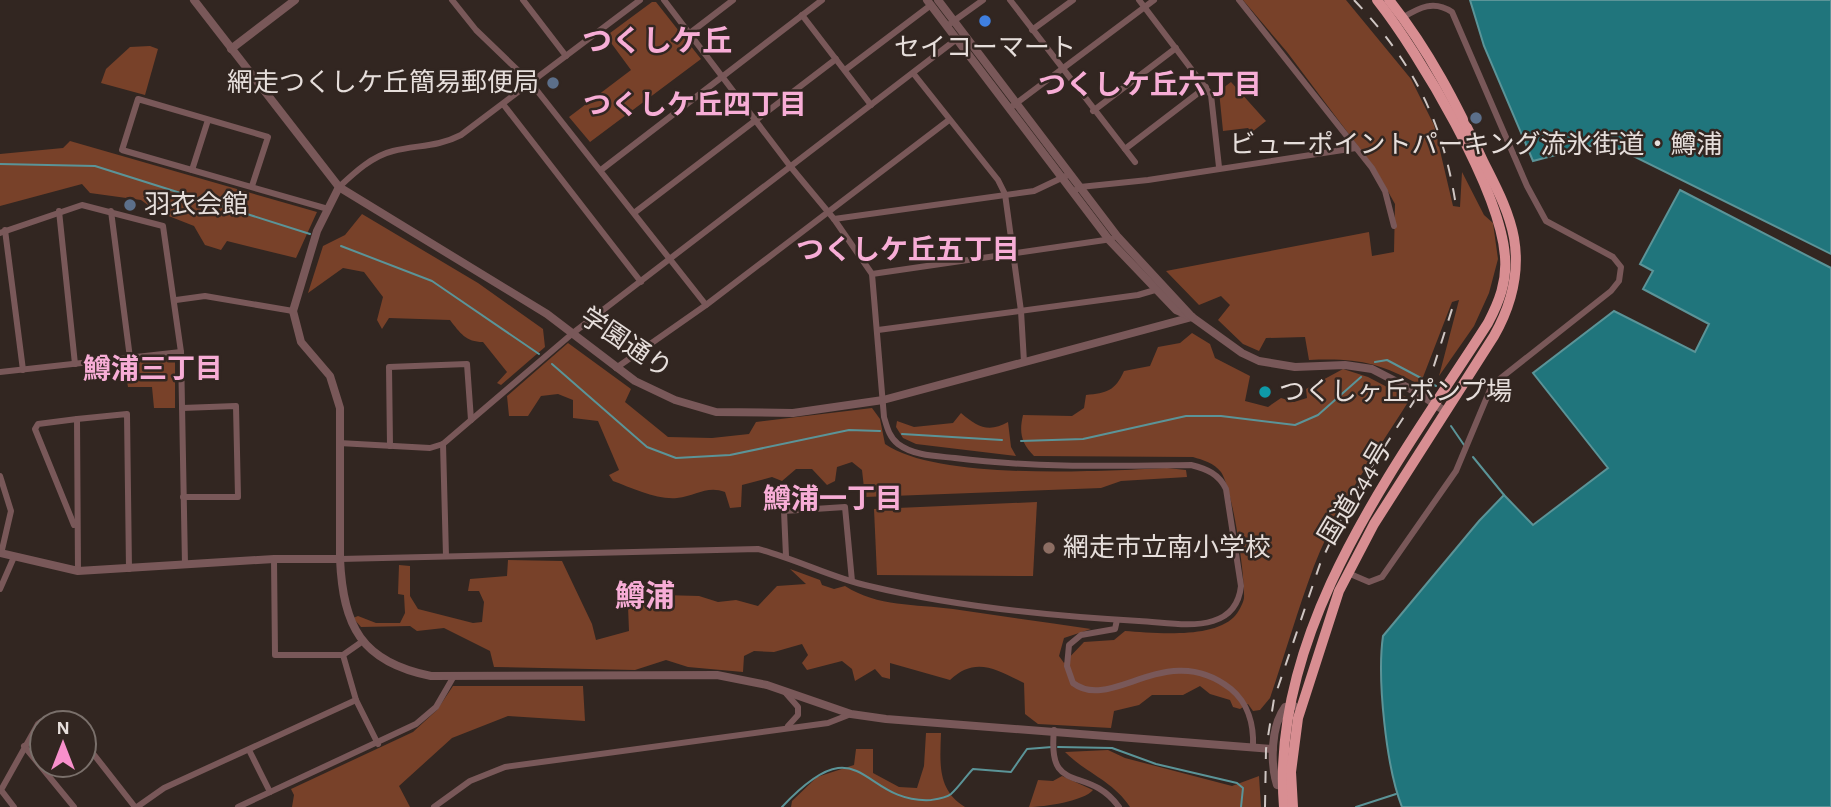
<svg xmlns="http://www.w3.org/2000/svg" width="1831" height="807" font-family="'Alegreya Sans','Noto Sans JP',sans-serif">
<style>
.green{fill:#784129}
.water{fill:#20757c;stroke:#5b9498;stroke-width:2}
.lines{fill:none;stroke-linecap:round;stroke-linejoin:round}
.stream{stroke:#5b9498;stroke-width:2}
.minor{stroke:#795859;stroke-width:6}
.tertiary{stroke:#795859;stroke-width:8}
.trunk{stroke:#d88e92;stroke-width:10}
.rail{stroke:#cfc6c3;stroke-width:2;stroke-dasharray:12 12;stroke-linecap:butt}
.shop-dot{fill:#3f7fe0;stroke:#322621;stroke-width:2.5}
.service-dot{fill:#5c6f8a;stroke:#322621;stroke-width:2.5}
.culture-dot{fill:#0f9aa8;stroke:#322621;stroke-width:2.5}
.education-dot{fill:#8d6e63;stroke:#322621;stroke-width:2.5}
.labels{text-anchor:middle;dominant-baseline:central;stroke-width:5;stroke-linejoin:round;paint-order:stroke}
.poi-label{font-size:26px;fill:#e6dedb;stroke:#322621;text-anchor:start}
.street-label{font-size:26px;fill:#e6dedb;stroke:#322621}
.neighbourhood-label{font-size:28px;font-weight:bold;fill:#f7add6;stroke:#322621}
.quarter-label{font-size:30px;font-weight:bold;fill:#f7add6;stroke:#322621}
</style>
<rect width="100%" height="100%" fill="#322621"/>
<g class="green">
<path d="M1243,0H1346L1411,79L1434,125L1453,206L1460,207L1462,172L1484,215L1493,223L1498,259L1489,293L1474,326L1439,376L1459,300L1452,302L1420,385C1378,362 1356,358 1309,360L1305,337L1266,338L1259,351L1243,344L1218,320L1230,305L1221,296L1199,305L1166,271L1369,232L1372,256L1394,252L1395,204L1376,170L1287,52Z"/>
<polygon points="652,2 656,2 701,59 590,142 569,117 631,70 606,36"/>
<polygon points="150,46 158,49 145,95 101,83 106,69 130,47"/>
<polygon points="1231,82 1266,121 1252,132 1248,128 1223,131 1219,91"/>
<polygon points="70,141 317,212 296,258 227,241 221,250 205,245 194,226 156,211 141,200 90,193 82,184 0,206 0,154 63,148"/>
<path d="M362,214L478,283L543,329L545,347L501,385L497,383L507,372L483,342C466,342 460,333 450,320L389,318L382,329L377,320L383,297L364,272L343,268L308,293L323,246L345,235Z"/>
<path d="M1192,333L1210,344L1215,358L1250,376L1245,401L1268,407L1281,398L1294,402L1307,398L1306,389L1343,369L1368,377L1410,399C1376,453 1337,506 1314,566C1298,609 1285,654 1270,698L1260,710L1253,711L1248,704L1240,709L1233,707L1230,700L1210,694L1200,686L1183,695H1152L1139,705L1114,711L1111,728L1038,724L1025,714L1024,683C996,669 975,656 950,680L890,663V679L882,677L875,669L855,681L852,669L842,661L807,670L802,663L808,655L802,644L774,652L754,651L744,656L743,672L688,667L666,660L635,670L494,667L490,651L444,628L417,631L410,626L361,627L353,618L358,616L376,623H400L405,613L404,595L398,594L399,565L410,566V596L418,609L473,623L482,622L484,602L479,591H468L470,579L507,576L508,560L562,561L592,624L596,640L629,631L628,606L658,601L663,595L699,596L718,602L736,600L758,606L777,586L806,584L790,569L820,580L822,585L834,589L845,586C878,607 915,604 953,609C999,616 1045,622 1091,629L1064,638L1059,656L1064,663L1084,642L1114,640L1125,631C1154,633 1212,639 1234,617C1238,613 1243,604 1244,598C1245,575 1233,490 1221,472C1214,463 1203,460 1193,457L1034,456C1021,443 1019,432 1023,415L1072,416L1084,408L1086,395C1107,393 1115,391 1124,371L1150,366L1158,347L1180,343Z"/>
<path d="M568,343L631,389L625,402L668,437L712,438L749,434L756,422L872,408L880,419L885,444C938,481 1101,471 1167,468L1186,470L1187,477L1121,481L1101,488L865,497L862,470L852,462L837,467L835,481L827,485L812,469H796L782,481L772,477L742,485L741,507L730,508L725,492C707,485 696,496 677,498C657,500 632,488 613,481L609,475L619,470L598,421L573,418V400L558,394L541,396L528,416H509L507,396Z"/>
<polygon points="171,356 175,361 175,408 154,408 152,387 128,387 124,363"/>
<path d="M961,413C977,427 989,433 1008,422L1011,447L1016,456L916,444L903,438L896,427L897,421L914,427L953,423Z"/>
<polygon points="1037,502 1033,576 877,575 874,509"/>
<polygon points="453,686 583,686 585,721 508,716 452,738 399,786 410,807 292,807 294,795 291,789 413,732 437,710"/>
<path d="M926,733H941C940,763 937,790 965,807H791L792,801L817,777L854,765L856,749H873V773L899,787L917,788L924,766Z"/>
<path d="M1108,750L1125,758L1232,786L1259,776L1261,807H1130C1113,781 1086,773 1065,752Z"/>
<path d="M1062,776L1093,790C1084,801 1044,807 1029,807L1038,780L1053,781Z"/>
</g>
<g class="water">
<polygon points="1470,0 1831,0 1831,254 1605,142 1533,161 1484,46"/>
<path d="M1680,190L1831,268V807H1402C1386,767 1377,678 1383,636L1479,521L1504,495L1533,525L1608,468L1533,373L1614,311L1695,352L1709,324L1643,289L1653,271L1640,264Z"/>
</g>
<g class="lines">
<g class="stream">
<polyline points="0,164 95,166 310,234"/>
<polyline points="341,246 432,281 539,354"/>
<polyline points="1375,362 1387,360 1436,386"/>
<polyline points="552,364 647,447 676,458 730,455 849,430 880,431"/>
<polyline points="1451,426 1464,445"/>
<polyline points="902,434 1002,440"/>
<polyline points="1021,441 1083,439 1186,416 1221,416 1295,425 1318,415 1361,377"/>
<polyline points="1473,457 1504,495"/>
<polyline points="1058,747 1112,748 1156,764 1237,783 1243,788 1241,807"/>
<path d="M782,807C863,721 860,804 931,800C938,799 946,798 951,794C959,787 966,776 973,769L1011,772L1027,749L1052,747"/>
<polyline points="1356,807 1396,794"/>
</g>
<g class="minor">
<polyline points="452,0 476,30 531,83 706,305"/>
<polyline points="523,0 566,56"/>
<polyline points="1010,0 1135,162"/>
<polyline points="1139,0 1211,95 1219,167"/>
<polyline points="1239,0 1372,168 1385,191 1394,226"/>
<polyline points="802,15 871,105"/>
<polyline points="951,23 983,0"/>
<polyline points="1032,30 1073,0"/>
<polyline points="690,33 733,0"/>
<polyline points="845,70 931,5"/>
<polyline points="913,73 998,180 1005,194 1021,311 1024,362"/>
<polyline points="503,104 641,282"/>
<polyline points="1010,108 1154,0"/>
<polyline points="1093,111 1176,48"/>
<polyline points="1125,149 1206,87"/>
<polyline points="192,170 208,120"/>
<polyline points="601,170 822,0"/>
<polyline points="252,186 268,137 138,99 122,150 328,209"/>
<path d="M339,187C354,173 372,156 393,151C417,145 438,147 461,135L640,0"/>
<polyline points="1073,192 1080,187 1148,180 1356,148"/>
<polyline points="59,211 75,364"/>
<polyline points="111,211 130,358"/>
<polyline points="634,213 836,59"/>
<polyline points="834,219 1034,191 1070,174"/>
<polyline points="5,230 23,370"/>
<polyline points="0,233 82,205 163,226 181,352 185,565"/>
<polyline points="872,274 1112,239"/>
<polyline points="176,300 205,296 293,311"/>
<polyline points="878,330 1138,295 1155,290"/>
<polyline points="616,368 706,305 949,120"/>
<polyline points="0,372 181,352"/>
<polyline points="182,408 236,406 238,497 183,497"/>
<polyline points="339,443 430,448 443,444 573,333 958,38"/>
<polyline points="443,444 446,556"/>
<polyline points="390,446 389,367 467,364 471,420"/>
<polyline points="0,476 11,511 1,554"/>
<polyline points="74,525 35,429 38,424 77,419"/>
<polyline points="786,556 784,511 845,507 852,581"/>
<polyline points="274,559 275,655 343,655 363,641"/>
<path d="M340,559L758,549C797,559 832,578 869,586C957,607 1048,616 1139,621C1162,622 1191,628 1213,621C1230,616 1239,604 1241,586L1226,489C1219,474 1207,469 1191,465C1112,466 1034,468 955,458C937,456 914,456 898,444C889,437 887,427 884,417L872,274L834,219L790,166L664,0"/>
<polyline points="78,571 77,419 127,414 129,569"/>
<path d="M1348,573L1369,582L1382,577L1456,471L1492,385L1611,291L1619,281L1621,267L1613,257L1546,221L1527,186L1452,12C1434,0 1420,7 1402,18"/>
<polyline points="0,589 14,557"/>
<path d="M1117,620L1115,629L1081,635L1069,645L1067,666L1073,683C1112,713 1167,638 1231,689C1248,703 1254,725 1253,747"/>
<polyline points="343,655 356,700 378,744"/>
<polyline points="784,691 798,707 798,715 788,726"/>
<path d="M1054,730C1047,798 1087,763 1119,807"/>
<polyline points="84,742 135,807"/>
<polyline points="24,746 74,807"/>
<polyline points="249,750 270,792"/>
<path d="M14,807L1,790L38,724C46,717 61,716 69,723"/>
<polyline points="137,807 164,788 356,700"/>
<polyline points="238,807 416,724 436,707 454,676"/>
<polyline points="434,807 470,781 505,767 828,723 851,714"/>
</g>
<g class="tertiary">
<polyline points="194,0 339,187 547,314 635,381 675,400 716,412 793,413 883,400 1192,317"/>
<polyline points="927,0 1110,241 1176,310 1192,317 1242,353 1259,361 1295,367 1345,365 1372,369 1420,394 1446,412"/>
<polyline points="938,0 1117,236 1192,317"/>
<polyline points="231,49 295,0"/>
<polyline points="339,187 317,231 293,311 301,342 330,376 340,408 340,559"/>
<path d="M0,553L78,571L274,559H340C343,626 361,662 431,676L717,675L767,685L851,714L886,719L1273,749"/>
<path d="M1287,787L1277,785C1270,763 1271,726 1285,707L1294,706"/>
</g>
<g class="trunk">
<path d="M1284,807C1269,629 1397,465 1488,323C1499,302 1507,282 1505,257C1501,191 1419,53 1377,0"/>
<path d="M1293,807L1291,772L1298,718L1339,591L1374,524L1494,336C1511,306 1520,273 1514,238C1509,211 1496,187 1484,163C1457,105 1429,50 1389,0"/>
</g>
<g class="rail">
<path d="M1354,0C1413,62 1443,121 1456,206"/>
<polyline points="1265,807 1266,749 1274,699 1320,564 1350,500 1431,375 1453,306"/>
</g>
</g>
<circle class="shop-dot" cx="985" cy="21" r="7"/>
<g class="service-dot">
<circle cx="553" cy="83" r="7"/>
<circle cx="1476" cy="118" r="7"/>
<circle cx="130" cy="205" r="7"/>
</g>
<circle class="culture-dot" cx="1265" cy="392" r="7"/>
<circle class="education-dot" cx="1049" cy="548" r="7"/>
<g class="labels">
<g class="poi-label">
<text x="985" y="48" text-anchor="middle">セイコーマート</text>
<text x="539" y="83" text-anchor="end">網走つくしケ丘簡易郵便局</text>
<text x="1476" y="145" text-anchor="middle">ビューポイントパーキング流氷街道・鱒浦</text>
<text x="144" y="205">羽衣会館</text>
<text x="1279" y="392">つくしヶ丘ポンプ場</text>
<text x="1063" y="548">網走市立南小学校</text>
</g>
<g class="street-label">
<text transform="translate(626 343) rotate(34)">学園通り</text>
<text transform="translate(1355 493) rotate(-59)">国道244号</text>
</g>
<g class="neighbourhood-label">
<text x="1150" y="86">つくしケ丘六丁目</text>
<text x="695" y="106">つくしケ丘四丁目</text>
<text x="908" y="251">つくしケ丘五丁目</text>
<text x="153" y="370">鱒浦三丁目</text>
<text x="833" y="500">鱒浦一丁目</text>
</g>
<g class="quarter-label">
<text x="657" y="42">つくしケ丘</text>
<text x="645" y="597">鱒浦</text>
</g>
</g>
<g transform="translate(63 744)"><circle r="33" fill="#322621" stroke="#7a706b" stroke-width="2"/>
<path d="M0-5L12 26L0 18L-12 26Z" fill="#f890cc"/>
<text y="-10" font-size="19" font-weight="bold" text-anchor="middle" fill="#e6dedb">N</text>
</g>
</svg>
